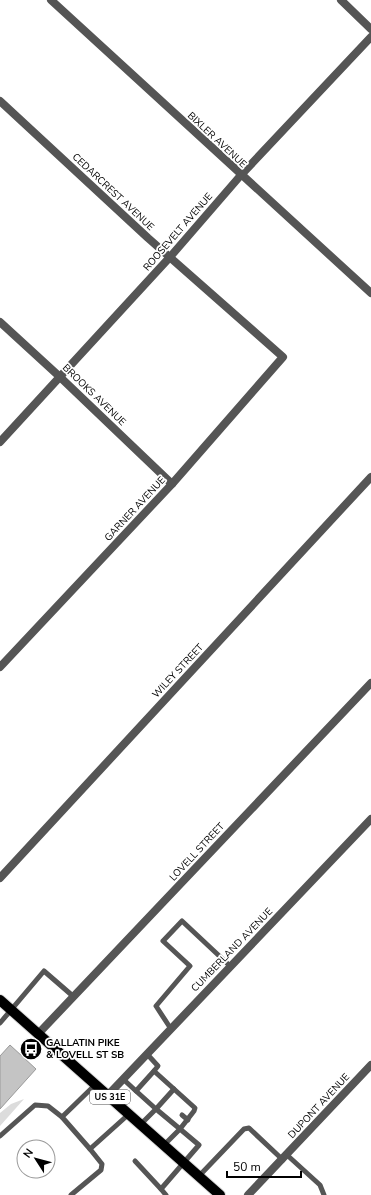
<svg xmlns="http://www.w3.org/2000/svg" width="371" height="1195" font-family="'Nunito Sans',sans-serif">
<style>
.green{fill:#dcdcdc}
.building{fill:#c4c4c4;stroke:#999}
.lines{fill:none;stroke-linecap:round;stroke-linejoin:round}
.primary-casing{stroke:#dbdbdb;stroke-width:12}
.service{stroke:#555;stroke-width:5}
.minor{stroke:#555;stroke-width:8}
.tertiary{stroke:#555;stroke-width:8}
.primary{stroke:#000;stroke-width:10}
.labels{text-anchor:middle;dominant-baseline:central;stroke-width:3.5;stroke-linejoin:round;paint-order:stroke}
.shield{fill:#fff;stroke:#4c4c4c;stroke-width:1}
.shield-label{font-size:9px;font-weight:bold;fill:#000}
.street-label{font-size:10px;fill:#000;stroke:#fff}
.poi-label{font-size:10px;font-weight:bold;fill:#000;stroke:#fff;text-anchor:start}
</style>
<rect width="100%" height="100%" fill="#fff"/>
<polygon class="green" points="24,1099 0,1126 0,1113 11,1104"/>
<polygon class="building" points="10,1045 36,1069 0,1109 0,1056"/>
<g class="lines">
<g class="primary-casing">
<polyline id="primary" points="0,1000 220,1195"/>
</g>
<g class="service">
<polyline points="0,1023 44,971 74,997"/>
<polyline points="171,1029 156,1006 190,966 163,941 182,921 230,966"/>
<polyline points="154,1071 136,1091 156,1109 174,1089"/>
<polyline points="123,1079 136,1091"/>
<polyline points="96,1084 62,1117 90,1149 129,1114"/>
<polyline points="182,1115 188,1120"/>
<polyline points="141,1124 156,1109 180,1129 194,1111 195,1108 154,1071 158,1066 147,1054"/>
<polyline points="0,1136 35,1105 48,1106 62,1117"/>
<polyline points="164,1145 180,1129 199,1145 161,1189 166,1195"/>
<polyline points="287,1155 320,1185 324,1195"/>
<polyline points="135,1161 161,1189"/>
<polyline points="199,1176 244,1129 249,1128 283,1160"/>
<polyline points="71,1195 101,1170 102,1164 90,1149"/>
</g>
<g class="minor">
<polyline points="51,0 371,293"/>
<polyline points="0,101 148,238 283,357 172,484 0,667"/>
<polyline points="0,322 60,377 172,484"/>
<polyline points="0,442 170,257 241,175 371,37"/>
<polyline points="0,878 371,477"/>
<polyline points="38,1034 371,683"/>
<polyline points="108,1095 371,819"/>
<polyline points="248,1195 371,1065"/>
</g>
<polyline class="tertiary" points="341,0 371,29"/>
<use href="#primary" class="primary"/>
</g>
<defs>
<g id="bus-disc" transform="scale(1.15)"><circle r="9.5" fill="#000" stroke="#fff"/><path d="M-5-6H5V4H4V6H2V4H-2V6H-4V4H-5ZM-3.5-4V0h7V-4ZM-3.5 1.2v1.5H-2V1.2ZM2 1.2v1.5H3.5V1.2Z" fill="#fff"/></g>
</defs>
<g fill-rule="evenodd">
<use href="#bus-disc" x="31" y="1049"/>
</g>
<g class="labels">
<rect class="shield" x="90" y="1090" width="40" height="14" rx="3"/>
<g class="shield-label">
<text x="110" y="1097">US 31E</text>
</g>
<g class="street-label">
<text transform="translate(217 140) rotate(43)">BIXLER AVENUE</text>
<text transform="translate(113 192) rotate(43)">CEDARCREST AVENUE</text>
<text transform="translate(178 232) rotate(-49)">ROOSEVELT AVENUE</text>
<text transform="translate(94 395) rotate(44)">BROOKS AVENUE</text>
<text transform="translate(135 509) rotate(-47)">GARNER AVENUE</text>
<text transform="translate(178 671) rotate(-47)">WILEY STREET</text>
<text transform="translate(197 852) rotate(-47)">LOVELL STREET</text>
<text transform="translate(232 950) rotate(-46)">CUMBERLAND AVENUE</text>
<text transform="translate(319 1106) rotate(-47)">DUPONT AVENUE</text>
</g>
<g class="poi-label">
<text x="46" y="1043">GALLATIN PIKE<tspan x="46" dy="12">&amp; LOVELL ST SB</tspan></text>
</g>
</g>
<g transform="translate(36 1159) rotate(306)"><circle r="19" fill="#ffffff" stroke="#999999"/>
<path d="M0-3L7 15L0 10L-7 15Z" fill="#000000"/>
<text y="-6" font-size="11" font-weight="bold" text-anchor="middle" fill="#000000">N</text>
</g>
<path d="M227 1171v6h74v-6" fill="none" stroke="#000000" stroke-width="2"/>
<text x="233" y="1171" font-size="12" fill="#000000" stroke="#ffffff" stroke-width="3" paint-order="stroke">50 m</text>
</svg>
